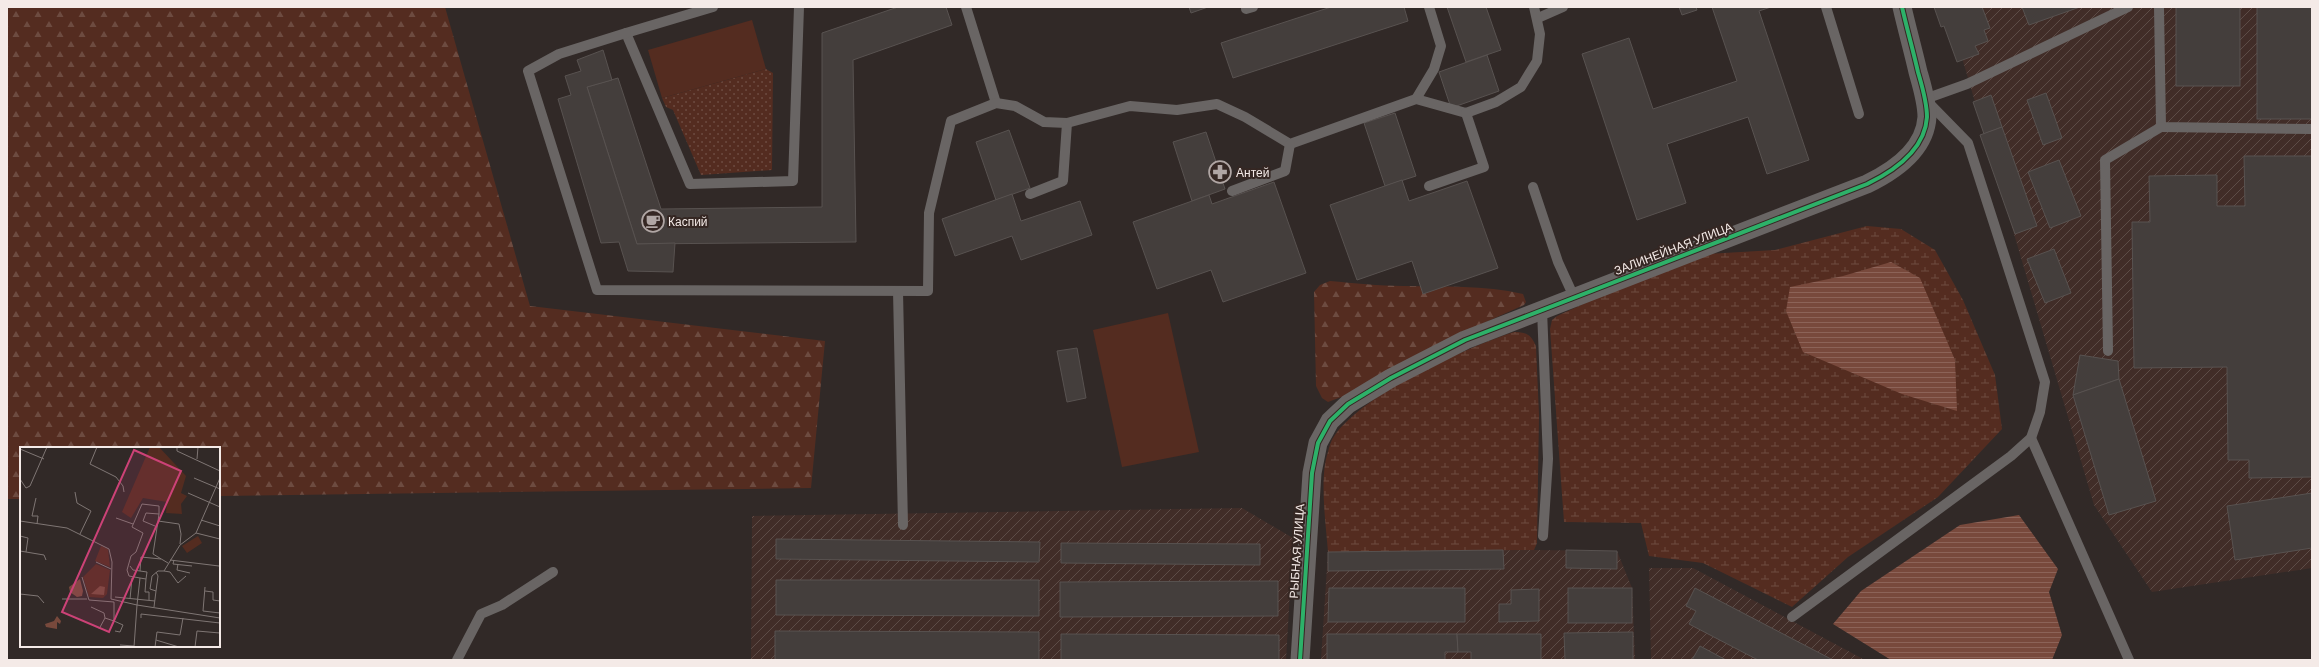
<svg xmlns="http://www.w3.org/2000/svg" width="2319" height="667" font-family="Barlow,sans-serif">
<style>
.industrial{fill:url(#industrial-furrows)}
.green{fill:url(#green-dots)}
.forest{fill:url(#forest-firs)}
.wetland{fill:url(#wetland-marsh)}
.pitch{fill:#542c20}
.water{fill:url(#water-rules)}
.building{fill:#443e3c;stroke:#585250}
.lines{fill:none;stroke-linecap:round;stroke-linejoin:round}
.lane{stroke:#696564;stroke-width:10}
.street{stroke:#696564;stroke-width:19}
.cycleway-casing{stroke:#352723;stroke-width:6}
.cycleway{stroke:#2db169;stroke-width:4}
.labels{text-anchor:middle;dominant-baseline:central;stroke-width:4;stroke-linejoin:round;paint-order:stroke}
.poi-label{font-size:12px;fill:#f4eae7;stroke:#352723;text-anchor:start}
.street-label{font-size:12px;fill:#f4eae7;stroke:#352723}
.inset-road{fill:none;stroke:#7f7674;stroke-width:1}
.view{fill:#cc4277;fill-opacity:0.15;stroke:#cc4277;stroke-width:2}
.inset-edge{fill:none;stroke:#f4eae7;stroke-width:2}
</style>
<defs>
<pattern id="industrial-furrows" width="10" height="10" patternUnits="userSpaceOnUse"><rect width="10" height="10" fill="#412d28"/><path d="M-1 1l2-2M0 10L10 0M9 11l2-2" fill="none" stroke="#5d4c47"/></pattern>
<pattern id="green-dots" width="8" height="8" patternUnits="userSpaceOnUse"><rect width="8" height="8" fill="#542c20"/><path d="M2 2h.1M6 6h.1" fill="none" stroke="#6d4b40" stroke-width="1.8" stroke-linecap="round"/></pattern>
<pattern id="forest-firs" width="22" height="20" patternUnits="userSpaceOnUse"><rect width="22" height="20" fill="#542c20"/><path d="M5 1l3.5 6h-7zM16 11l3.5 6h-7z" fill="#6d4b40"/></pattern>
<pattern id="wetland-marsh" width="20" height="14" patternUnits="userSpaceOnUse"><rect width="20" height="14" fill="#542c20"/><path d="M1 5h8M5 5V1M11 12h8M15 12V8" fill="none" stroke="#6d4b40"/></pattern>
<pattern id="water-rules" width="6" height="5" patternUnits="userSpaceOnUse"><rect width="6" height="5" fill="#78493c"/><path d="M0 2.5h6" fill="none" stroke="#8c6358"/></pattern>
</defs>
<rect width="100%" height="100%" fill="#312927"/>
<g class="industrial">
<polygon points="1947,7 2312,7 2312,568 2152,592 2094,505"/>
<polygon points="1242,508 1293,538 1286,660 751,660 752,516"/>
<polygon points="1534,550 1617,551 1632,588 1635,660 1321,660 1328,552"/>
<polygon points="1649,568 1693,568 1865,660 1651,660"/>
</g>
<polygon class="green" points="766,69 773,73 772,170 701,175 673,110 666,107 662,98"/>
<g class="forest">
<polygon points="9,7 445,7 530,306 825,341 811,488 219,496 219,448 21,448 21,499 7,499 7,13"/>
<path d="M1330,281C1354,283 1379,286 1403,286C1443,287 1484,285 1523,294L1526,302L1524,305L1448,339L1352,393L1328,402L1322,398L1316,386L1314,292L1320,285Z"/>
</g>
<g class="wetland">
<polygon points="1867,226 1901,229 1935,250 1963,300 1995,375 2002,429 1938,497 1848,557 1792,607 1703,563 1649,556 1641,523 1564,522 1550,329 1552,320 1557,316 1636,280 1707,254 1775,250"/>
<path d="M1514,332C1527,332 1531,335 1536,346L1539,415L1537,543L1534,550L1328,552C1326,524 1319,478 1328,452C1329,447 1331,440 1335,435C1365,393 1465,348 1514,332Z"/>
</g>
<g class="pitch">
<polygon points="752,20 766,69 662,98 648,50"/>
<polygon points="1168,313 1199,452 1122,467 1093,330"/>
</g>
<g class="water">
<polygon points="1891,262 1920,278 1955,360 1957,411 1902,394 1803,352 1786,311 1790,287 1843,276"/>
<polygon points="2019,515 2058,569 2049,592 2062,635 2052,660 1891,660 1833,624 1861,591 1960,525"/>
</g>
<g class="building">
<polygon points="898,7 946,7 952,25 853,60 856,242 637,244 587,87 618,78 661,209 822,207 822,33"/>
<polygon points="1189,7 1208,7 1191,13"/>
<polygon points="1331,7 1404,7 1408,21 1233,78 1221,43"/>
<polygon points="1447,7 1486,7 1501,50 1466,62"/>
<polygon points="1679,7 1696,7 1697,10 1682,15"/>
<polygon points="1712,7 1771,7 1759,11 1809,160 1767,174 1748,117 1667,144 1686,203 1637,220 1582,54 1629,38 1653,109 1737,81"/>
<polygon points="1934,7 1982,7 1990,28 1984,30 1988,41 1975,46 1979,54 1957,62 1944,26 1941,27"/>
<polygon points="2022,7 2080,7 2029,25"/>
<rect x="2176" y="7" width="64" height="79"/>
<rect x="2257" y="7" width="55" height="112"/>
<polygon points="603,50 612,80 587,87 637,244 675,243 673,272 628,271 619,242 601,243 558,99 571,95 565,76 581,71 577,60"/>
<polygon points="1487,55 1499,91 1451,108 1439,72"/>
<polygon points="2046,93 2062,138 2043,145 2027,100"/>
<polygon points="1991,95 2002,127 1984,134 1973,102"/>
<polygon points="1395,113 1416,176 1385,186 1364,123"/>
<polygon points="2002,127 2037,226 2015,234 1980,135"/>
<polygon points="1009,130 1030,188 996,200 976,142"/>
<polygon points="1206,132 1225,189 1192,201 1173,142"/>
<polygon points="2244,156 2312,156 2312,477 2249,478 2249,460 2228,460 2227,367 2134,368 2132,222 2150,222 2149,176 2217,175 2217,206 2245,206"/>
<polygon points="2059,160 2081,216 2050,228 2028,172"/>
<polygon points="1402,180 1409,201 1467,181 1498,268 1423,294 1412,261 1357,280 1330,205"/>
<polygon points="1274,182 1306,273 1223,302 1211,270 1157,289 1133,222 1209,195 1212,204"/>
<polygon points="1012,194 1021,221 1080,201 1092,235 1021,260 1012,236 955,256 942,219"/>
<polygon points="2054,249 2071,293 2045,303 2027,259"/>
<polygon points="1077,348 1086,398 1067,402 1057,351"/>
<polygon points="2080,355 2118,361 2119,379 2073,395"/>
<polygon points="2119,379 2156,501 2109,515 2073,395"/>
<polygon points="2312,493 2312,548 2235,560 2227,506"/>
<polygon points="776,539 1040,542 1039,562 776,559"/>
<polygon points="1061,543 1260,544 1260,565 1061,563"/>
<polygon points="1503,550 1504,569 1328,571 1328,552"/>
<polygon points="1566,550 1617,551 1617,569 1566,568"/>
<polygon points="776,580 1039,580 1039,616 776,615"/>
<polygon points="1278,581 1278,616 1060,617 1060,582"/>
<polygon points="1329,588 1465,588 1465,622 1328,622"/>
<rect x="1568" y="588" width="64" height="35"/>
<polygon points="1695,588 1833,660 1758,660 1689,624 1696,611 1686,606"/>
<polygon points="1539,589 1539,621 1499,622 1499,604 1511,604 1511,590"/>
<polygon points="775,631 1039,632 1039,660 775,660"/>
<polygon points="1633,632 1633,660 1565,660 1564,633"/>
<polygon points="1061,634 1279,635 1279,660 1061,660"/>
<polygon points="1327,634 1457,634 1458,652 1445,652 1445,660 1327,660"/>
<polygon points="1457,634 1541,634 1541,660 1471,660 1471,652 1458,652"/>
<polygon points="1700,646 1726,660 1692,660"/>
</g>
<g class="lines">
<g class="lane">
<polyline points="713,7 626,33 690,184 793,181 799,7"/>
<polyline points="966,7 996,103"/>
<polyline points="1246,7 1246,9 1253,7"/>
<polyline points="1826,7 1859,114"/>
<polyline points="2159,7 2161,127 2312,129"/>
<polyline points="1538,18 1563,7"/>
<polyline points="626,33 559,54 528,71 597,290 928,291 929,213 951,121 996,103 1015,106 1044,122 1067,123 1130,106 1177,110 1217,104 1245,117 1290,144 1416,99 1466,113 1496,102 1521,87 1537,61 1540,34 1534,7"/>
<polyline points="1416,99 1434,69 1441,46 1429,7"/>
<polyline points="1429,186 1484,167 1466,113"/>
<polyline points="1533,187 1558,262 1574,297"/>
<polyline points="1232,191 1285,171 1290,144"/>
<polyline points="1030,194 1063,181 1067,123"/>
<polyline points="898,291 903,525"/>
<polyline points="1542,310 1548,459 1543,536"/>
<polyline points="2108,351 2105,160 2161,127"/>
<polyline points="2031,438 2129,660"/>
<polyline points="1792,617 2011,456 2031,438 2040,412 2045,382 1968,143 1925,99 1967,84 2128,7"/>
<polyline points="457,660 481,614 502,605 553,572"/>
</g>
<path class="street" d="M1300,660L1312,473L1318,443L1330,421L1348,404L1391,378L1465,340L1867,184C1894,171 1925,150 1927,117C1927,102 1922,86 1918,72C1913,50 1907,29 1902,7"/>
<g class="cycleway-casing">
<path id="cycleway" d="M1300,660L1312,473L1318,443L1330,421L1348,404L1391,378L1465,340L1867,184C1894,171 1925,150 1927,117C1927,102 1922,86 1918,72C1913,50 1907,29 1902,7"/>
</g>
<use href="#cycleway" class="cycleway"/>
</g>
<defs>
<g id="pharmacy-ring" transform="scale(1.15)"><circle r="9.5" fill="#352723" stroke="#b0a6a4" stroke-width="1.5"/><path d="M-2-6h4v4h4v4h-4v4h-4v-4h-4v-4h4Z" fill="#b0a6a4"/></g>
<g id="cafe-ring" transform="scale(1.15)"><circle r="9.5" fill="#352723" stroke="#b0a6a4" stroke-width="1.5"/><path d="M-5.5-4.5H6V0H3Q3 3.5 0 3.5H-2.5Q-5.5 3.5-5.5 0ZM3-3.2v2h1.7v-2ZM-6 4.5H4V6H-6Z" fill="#b0a6a4"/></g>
</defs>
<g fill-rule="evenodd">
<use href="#pharmacy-ring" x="1220" y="172"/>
<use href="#cafe-ring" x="653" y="221"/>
</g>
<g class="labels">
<g class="poi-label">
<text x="1236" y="172">Антей</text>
<text x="668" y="221">Каспий</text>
</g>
<g class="street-label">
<text transform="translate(1673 248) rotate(-21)">ЗАЛИНЕЙНАЯ УЛИЦА</text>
<text transform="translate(1296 551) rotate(-86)">РЫБНАЯ УЛИЦА</text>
</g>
</g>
<g transform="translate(20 447)">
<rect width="200" height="200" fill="#312927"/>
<path d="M130,0H139L166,29L161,46L167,49L161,57L162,67L146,66L147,55L123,51L111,71L102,65Z" fill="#542c20"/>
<path d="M81,99L88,102L90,120L75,114ZM76,117L90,123L87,147L83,151L69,150L63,130Z" fill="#542c20"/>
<path d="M178,89L182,96L167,106L162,99Z" fill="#542c20"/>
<path d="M60,132L63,144L62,149L57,150L50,145L49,140ZM80,139L85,140L84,148L71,147ZM37,169L41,174L40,177L37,175V182L26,180L25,177L34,174Z" fill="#78493c"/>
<path class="inset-road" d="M77,0L70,17L96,30L103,39L104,45M157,0V4L200,24M0,2L24,12M177,12L178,0M174,31L200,42M0,32L6,41L10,39L27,0M55,45L57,56L71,64L60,87M168,46L200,60M16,51L12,69H18L17,77M96,71L113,77M181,73L200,79M0,74L47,81L89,102L92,115L91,152L117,158L120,131L109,129L107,123L111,109L116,105L123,86L112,80L122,57L139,59V67M135,79L123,74L126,66L139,67L138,74M176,86L200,92M0,89L8,91L6,105L0,104M6,105L24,108L26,113M150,113L199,119M154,113L153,117L172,119M76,115L91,122M148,116L133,107L138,74L159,77L161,87L160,97M158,117L157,123L170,126M110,119L113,123L120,124M144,124L150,125L158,136L166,129M62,130L69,153L94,155V174L85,171L79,182M120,131L126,132L125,145H129V153M126,132L127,125L120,124L121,110L141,112M185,140L183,164L200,166M136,144L138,129L136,125M185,144L193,145V153L200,154M0,147L18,149L24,156M95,150L135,154M42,152H67M110,152L112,131M71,160L84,166L85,171M134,160L136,144L130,142L132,129L138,124H144L160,98L176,86L200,31M121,171V167L200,176M94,174L103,178L100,185L95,184M136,193L159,200M100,198L114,199M114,200L117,158L200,171M135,200L137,185L160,188L163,171M175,200L177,184L200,186"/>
<path class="view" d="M114,3L161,24L89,185L42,165Z"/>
<rect width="200" height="200" class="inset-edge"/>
</g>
<rect width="2319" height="667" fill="none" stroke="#f4eae7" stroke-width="16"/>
</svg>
